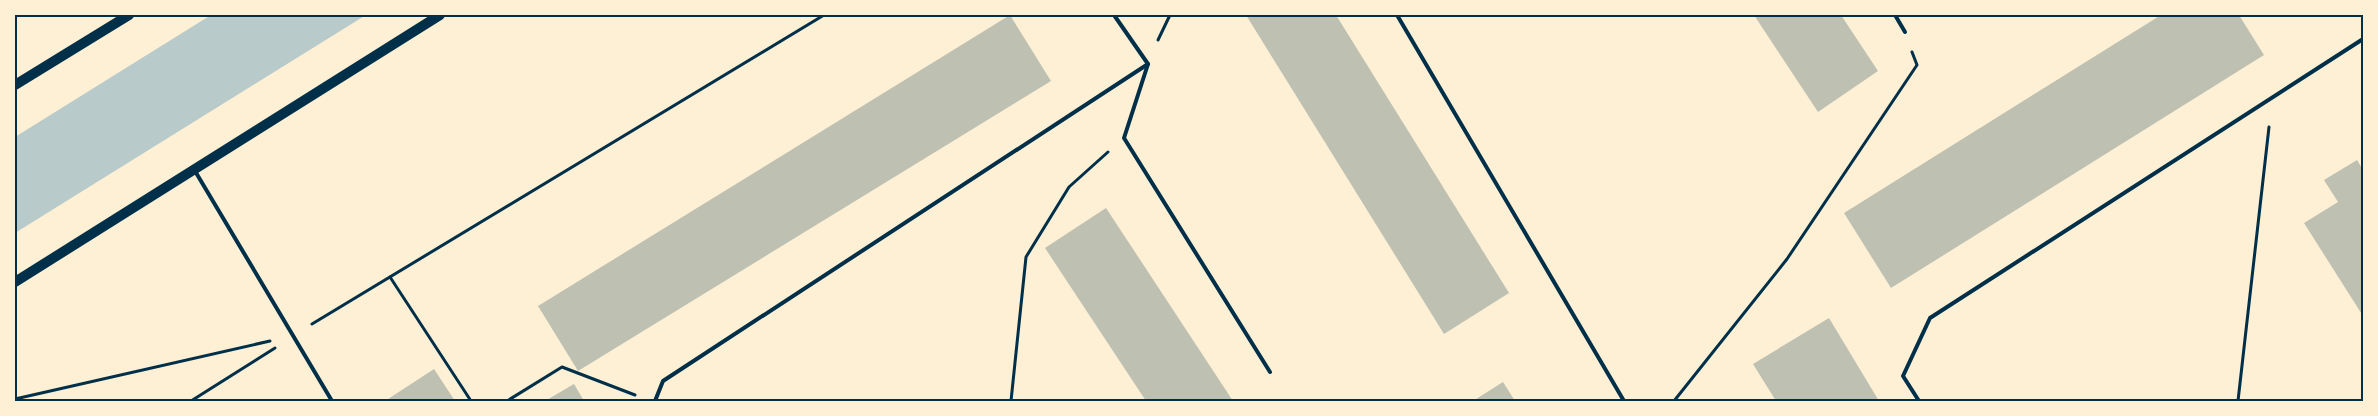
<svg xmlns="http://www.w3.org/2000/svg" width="2378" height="416" font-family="'Times New Roman',serif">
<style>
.green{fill:#b9caca}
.building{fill:#bec0b2}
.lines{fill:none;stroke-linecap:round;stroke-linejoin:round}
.path{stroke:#003049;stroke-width:3}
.service{stroke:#003049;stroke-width:4}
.secondary{stroke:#003049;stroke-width:10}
.neatline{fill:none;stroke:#003049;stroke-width:2}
</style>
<rect width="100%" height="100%" fill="#fdf0d5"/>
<polygon class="green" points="211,15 366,15 15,233 15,137"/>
<g class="building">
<polygon points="1010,15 1051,81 578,371 538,306"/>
<polygon points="1246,15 1336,15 1509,293 1444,334"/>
<polygon points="1754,15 1841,15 1878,71 1818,112"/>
<polygon points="2161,15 2239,15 2264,55 1891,288 1844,213"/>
<polygon points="2357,160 2363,170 2363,316 2304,223 2338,202 2324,180"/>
<polygon points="1106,208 1233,401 1146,401 1045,248"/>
<polygon points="1829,318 1879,401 1776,401 1753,364"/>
<polygon points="434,369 455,401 385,401"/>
<polygon points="1503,382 1515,401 1473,401"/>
<polygon points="574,384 584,401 545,401"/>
</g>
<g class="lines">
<g class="path">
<polyline points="1158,40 1170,15"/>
<polyline points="390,277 471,401"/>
<polyline points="312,324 824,15"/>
<polyline points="15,399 270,341"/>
<polyline points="191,401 275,348"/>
<polyline points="507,401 562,367 635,395"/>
<polyline points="1011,401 1026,257 1069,187 1108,152"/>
<polyline points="1674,401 1787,259 1917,65 1912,52"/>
<polyline points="2238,401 2269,127"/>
</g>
<g class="service">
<polyline points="1114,15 1148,64 1124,138 1270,372"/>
<polyline points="1397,15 1624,401"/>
<polyline points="1895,15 1905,32"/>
<polyline points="195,171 332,401"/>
<polyline points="655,401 663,381 1148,64"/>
<polyline points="1919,401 1903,376 1930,318 2363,39"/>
</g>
<g class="secondary">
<polyline points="15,85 129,15"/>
<polyline points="15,282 440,15"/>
</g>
</g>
<rect width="2378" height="416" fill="none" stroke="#fdf0d5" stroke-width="32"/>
<rect x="16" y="16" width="2346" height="384" class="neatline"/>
</svg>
